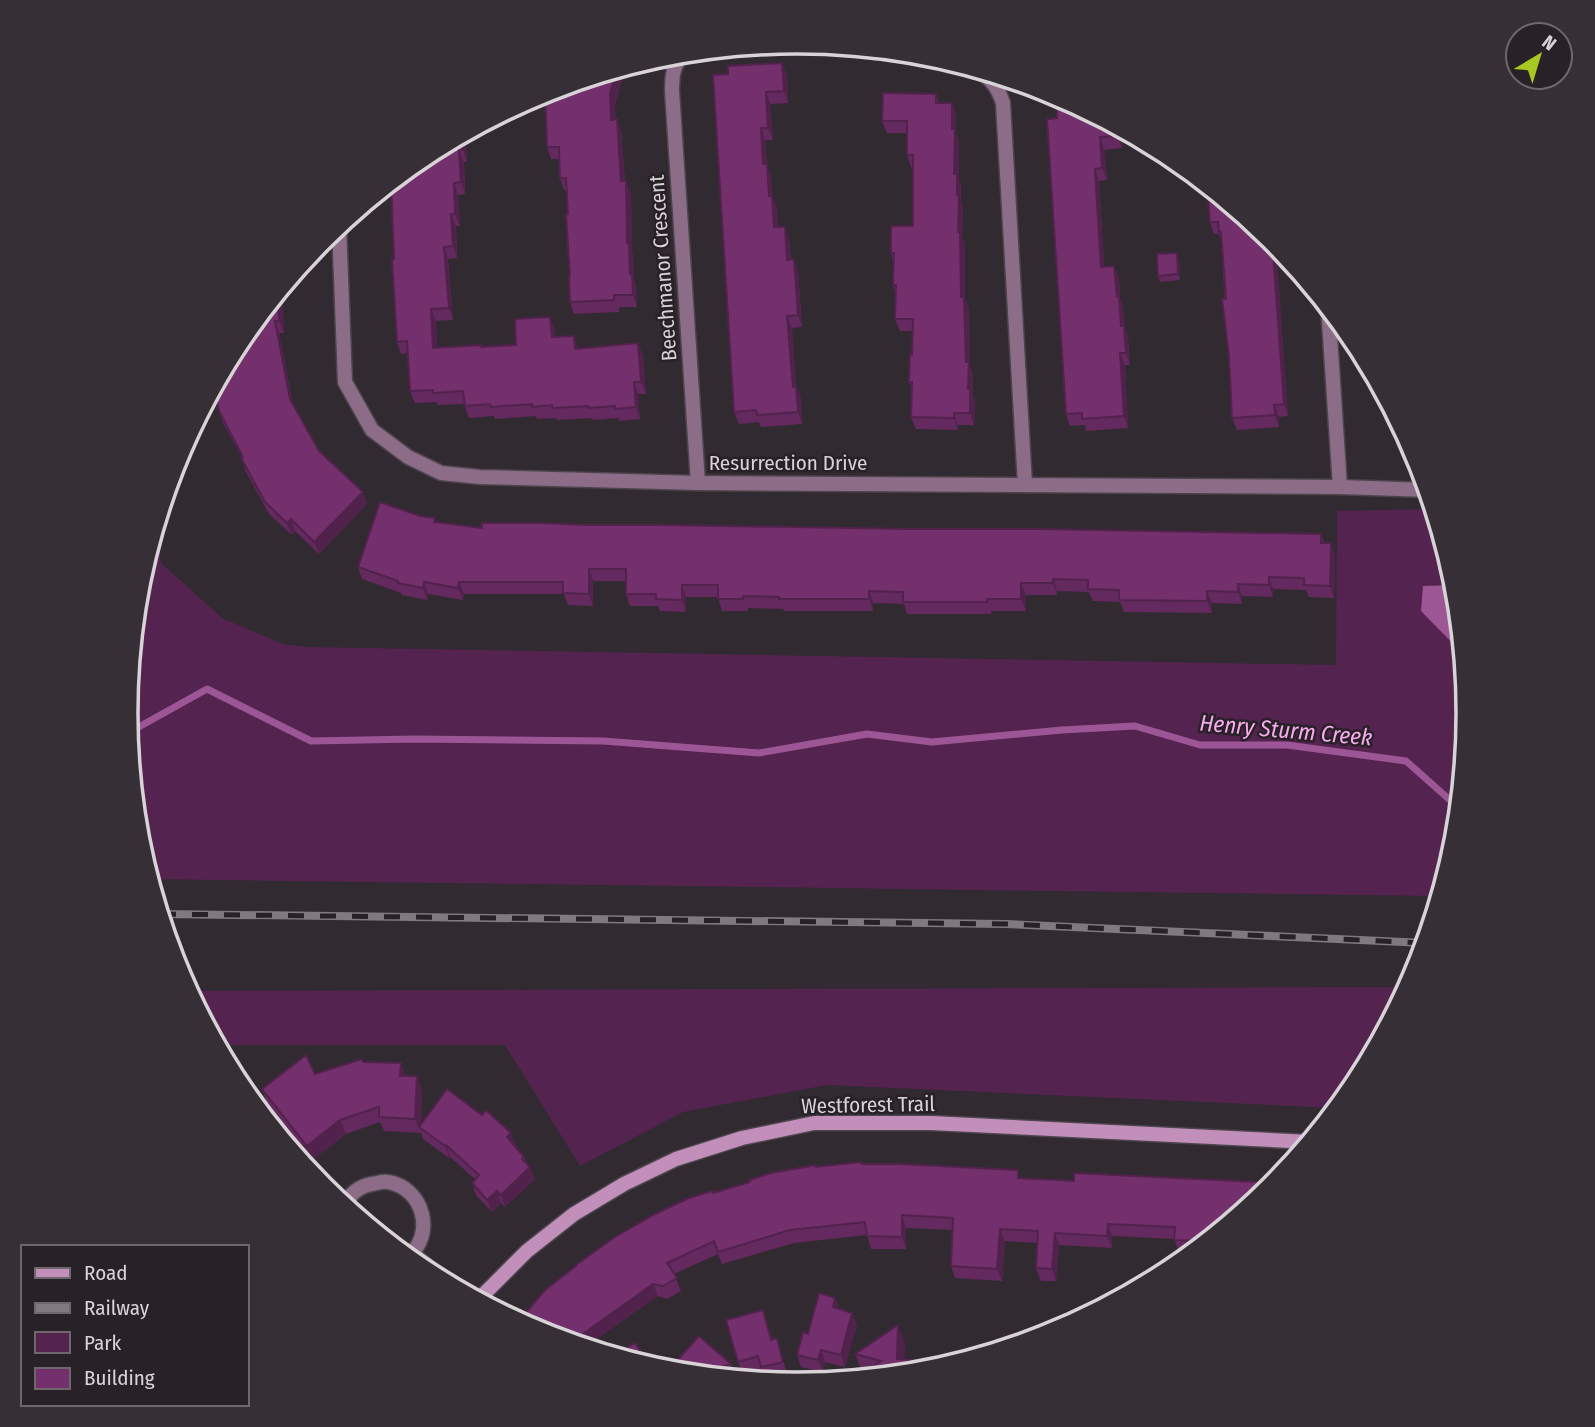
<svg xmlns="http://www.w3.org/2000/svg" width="1595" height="1427" font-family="'Fira Sans Condensed',sans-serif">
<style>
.green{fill:#542350}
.water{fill:#9d5695}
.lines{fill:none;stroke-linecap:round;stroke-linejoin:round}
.stream{stroke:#9d5695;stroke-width:7}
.street-casing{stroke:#4d454c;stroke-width:17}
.secondary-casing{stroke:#4d454c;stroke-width:17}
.street{stroke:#8c6c87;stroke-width:14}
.secondary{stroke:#c28fbb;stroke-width:14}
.rail-casing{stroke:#807a7f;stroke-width:8}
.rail{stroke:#282127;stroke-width:5;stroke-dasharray:16;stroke-linecap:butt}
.wall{fill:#64295e}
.shaded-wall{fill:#51224c}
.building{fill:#74306d;stroke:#51224c;stroke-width:2}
.labels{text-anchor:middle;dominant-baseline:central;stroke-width:5;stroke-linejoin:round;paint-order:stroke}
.street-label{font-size:21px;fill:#d8d3d7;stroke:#282127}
.water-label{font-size:23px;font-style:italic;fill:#f7aaed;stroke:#282127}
.rim{fill:none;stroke:#d8d3d7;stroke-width:3.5}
</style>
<rect width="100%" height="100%" fill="#322a31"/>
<g class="green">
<polygon points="1434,509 1456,583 1469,714 1456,845 1440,896 149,879 139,844 126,713 139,582 157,524 161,563 222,618 282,644 305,647 1336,665 1337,511"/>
<polygon points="1409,987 1356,1087 1338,1108 827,1085 683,1112 580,1166 505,1045 217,1045 188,991"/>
</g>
<polygon class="water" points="1456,585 1463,654 1421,611 1423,586"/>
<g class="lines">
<polyline class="stream" points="128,733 207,689 311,741 414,739 603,741 759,753 867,734 932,742 1062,730 1135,726 1200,745 1287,745 1406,761 1460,809"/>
<g class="street-casing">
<g id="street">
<path d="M683,53C673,67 672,75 672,91L698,483"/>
<path d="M973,68C990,77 997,85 1003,103L1025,485"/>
<polyline points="339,225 345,382 372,430 408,457 441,473 480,477 698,483 1340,487 1428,490"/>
<polyline points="1328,306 1340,487"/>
<path d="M344,1206C350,1194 359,1186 372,1184C378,1183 383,1181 388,1182C424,1188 436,1236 407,1257"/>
<polyline points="412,1253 448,1284"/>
</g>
</g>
<g class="secondary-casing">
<polyline id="secondary" points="478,1300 527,1251 574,1214 624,1184 676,1159 742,1138 814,1123 931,1123 1310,1142"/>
</g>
<use href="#street" class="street"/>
<use href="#secondary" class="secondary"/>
<g class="rail-casing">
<polyline id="rail" points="160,914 1006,924 1426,943"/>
</g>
<use href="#rail" class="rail"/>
</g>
<g class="wall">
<polygon points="625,68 615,105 615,119 617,119 621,131 625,181 631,193 632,251 633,255 634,280 636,286 637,307 619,307 619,312 574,314 570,302 570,276 567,190 564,190 560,178 559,159 551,159 547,147 545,92"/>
<polygon points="713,75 787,75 788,103 770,104 773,140 765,140 767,165 771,176 772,196 777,208 778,227 789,239 791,260 798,271 802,327 792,328 796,386 801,398 802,424 761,427 759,422 739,424 734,412"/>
<polygon points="936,94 939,103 952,103 956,115 956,134 959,141 959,179 961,186 961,201 963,207 962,238 965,244 965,299 969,309 970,367 973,374 973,396 975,401 974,425 958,425 958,430 916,429 911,417 912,388 909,382 912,355 913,331 900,331 895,319 895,292 893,285 893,261 891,253 913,226 913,167 911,167 907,155 907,133 887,133 882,121"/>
<polygon points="1056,94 1120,128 1122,148 1104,150 1107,180 1099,181 1104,266 1119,278 1120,299 1123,307 1125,328 1128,338 1130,365 1125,365 1128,428 1086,431 1085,425 1070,426 1066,414"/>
<polygon points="465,133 467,162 464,162 465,194 458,195 460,226 456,226 457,258 448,259 453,320 436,321 437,347 481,345 482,347 516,345 555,329 555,337 578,348 643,355 646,394 638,394 640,419 619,421 619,418 592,420 592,418 557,420 556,418 537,419 536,416 495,419 494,416 469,418 464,404 437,405 437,402 415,403 410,391 408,353 401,354 397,342 394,259 425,155"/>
<polygon points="1209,187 1279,292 1288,416 1279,417 1279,427 1237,430 1232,418 1221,240 1219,234 1214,234 1210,222"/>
<polygon points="1179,259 1180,280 1160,282 1158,276"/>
<polygon points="282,288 284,333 279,333 293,404 319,451 367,504 319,554 295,531 292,535 269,514 245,470 242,457 223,423 219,411"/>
<polygon points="1382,390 1405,433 1399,434 1390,411 1389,403 1387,403"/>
<polygon points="436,522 482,528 586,525 1321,534 1324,543 1335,555 1334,598 1309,597 1306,590 1273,589 1273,597 1242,596 1242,604 1212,603 1212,613 1124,612 1120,602 1093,601 1089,592 1057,591 1057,595 1026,595 1026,611 991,611 991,614 907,614 904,604 873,603 873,611 784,611 783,609 748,608 748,611 722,611 718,597 686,597 686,612 660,611 658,606 630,606 626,594 626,581 593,581 593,606 568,605 564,594 464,594 463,600 428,594 427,600 402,595 401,593 362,579 358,567"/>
<polygon points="363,1062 405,1076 422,1091 421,1123 516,1145 524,1157 527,1164 530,1167 535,1179 505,1207 501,1203 492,1212 476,1195 472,1183 475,1179 450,1157 449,1158 423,1139 421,1132 421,1133 384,1131 380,1122 346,1134 312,1160 310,1158 306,1168 276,1132 299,1143 267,1103 262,1089"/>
<polygon points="862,1164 1021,1178 1272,1189 1194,1253 1179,1252 1174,1239 1112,1236 1112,1248 1059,1245 1056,1281 1041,1281 1036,1268 1038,1243 1005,1241 1002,1281 955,1278 951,1266 952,1230 906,1228 906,1249 871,1249 867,1235 794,1243 722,1264 718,1254 674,1274 681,1291 667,1299 658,1296 585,1347 540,1334 713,1193 817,1167"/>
<polygon points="840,1309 852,1313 857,1325 845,1367 825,1362 823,1372 801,1367 797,1355 808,1334"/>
<polygon points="767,1322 772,1339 777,1338 787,1374 766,1380 762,1369 743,1374 738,1362"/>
<polygon points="905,1343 904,1359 928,1372 861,1379 860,1375 864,1372 862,1372 855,1354"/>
<polygon points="731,1364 735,1376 728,1378 667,1372"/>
</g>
<g class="shaded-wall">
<polygon points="782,63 787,75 788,103 784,91"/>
<polygon points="625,68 615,105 616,132 611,120 610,93 617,70"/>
<polygon points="766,92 770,104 773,140 768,128"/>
<polygon points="952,103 956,115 956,134 959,141 959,179 961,186 961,201 963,207 962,238 965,244 965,299 969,309 970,367 973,374 973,396 975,401 974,425 970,413 961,297 957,195 952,129"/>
<polygon points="617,119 621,131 626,193 621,181"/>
<polygon points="1116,126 1120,128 1122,148 1117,136"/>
<polygon points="761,128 765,140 767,165 771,176 773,208 769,196 763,164"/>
<polygon points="465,133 467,162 463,150 462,135"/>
<polygon points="1100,137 1104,150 1107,180 1102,168"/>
<polygon points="459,150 464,162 465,194 461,182"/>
<polygon points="1095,169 1099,181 1105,279 1101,267"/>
<polygon points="626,181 631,193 632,251 633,255 634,280 636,286 637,307 633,295 630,274 627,243"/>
<polygon points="454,183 458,195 460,226 455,214"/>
<polygon points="772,196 777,208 779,239 774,227"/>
<polygon points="451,214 456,226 457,258 453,246"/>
<polygon points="785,227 789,239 791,272 787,260"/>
<polygon points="1272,239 1276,244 1288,416 1284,404"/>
<polygon points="444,247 448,259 453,320 449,308"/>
<polygon points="1177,253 1179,259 1180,280 1178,274"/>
<polygon points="794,259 798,271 802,327 798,315"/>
<polygon points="1114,266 1119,278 1120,299 1123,307 1125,328 1128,338 1130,365 1126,353 1121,326 1117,296"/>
<polygon points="282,288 284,333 279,321 278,293"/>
<polygon points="431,309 436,321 438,360 433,348"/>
<polygon points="787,316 792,328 797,399 793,387"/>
<polygon points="550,317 555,329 556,349 552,337"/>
<polygon points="275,321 279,333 294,411 290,399"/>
<polygon points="574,336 578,348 575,349"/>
<polygon points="638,343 643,355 646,394 641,382"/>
<polygon points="1120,353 1125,365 1128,428 1124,416"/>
<polygon points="634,382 638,394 640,419 636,407"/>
<polygon points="796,386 801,398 802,424 798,412"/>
<polygon points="1274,405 1279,417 1279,427 1275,415"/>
<polygon points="954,413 958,425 958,430 954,418"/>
<polygon points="363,492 367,504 319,554 314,542"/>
<polygon points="291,519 295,531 292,535 287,523"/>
<polygon points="1331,543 1335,555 1334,598 1330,586"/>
<polygon points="589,569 593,581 593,606 589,594"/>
<polygon points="1269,577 1273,589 1273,597 1269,585"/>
<polygon points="1053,579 1057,591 1057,595 1053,583"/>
<polygon points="424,582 428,594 427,600 423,588"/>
<polygon points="459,582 464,594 463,600 458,588"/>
<polygon points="1021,583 1026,595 1026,611 1021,599"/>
<polygon points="1238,584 1242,596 1242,604 1238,592"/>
<polygon points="682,585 686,597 686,612 682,600"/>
<polygon points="869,591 873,603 873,611 869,599"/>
<polygon points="1207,591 1212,603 1212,613 1207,601"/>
<polygon points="401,1063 406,1077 400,1076"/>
<polygon points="417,1076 422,1091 421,1128 419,1127 421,1133 415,1119"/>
<polygon points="340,1120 346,1134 312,1160 307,1146"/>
<polygon points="511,1133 516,1145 512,1149 507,1137"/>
<polygon points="446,1145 450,1157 449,1158 445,1146"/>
<polygon points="306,1147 311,1159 306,1168 299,1160"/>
<polygon points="530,1167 535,1179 505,1207 501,1195"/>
<polygon points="497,1191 501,1203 492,1212 487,1200"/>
<polygon points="902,1215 906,1228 906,1249 902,1237"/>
<polygon points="1108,1224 1112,1236 1112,1248 1107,1236"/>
<polygon points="1000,1229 1005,1241 1002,1281 997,1269"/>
<polygon points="1055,1233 1059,1245 1056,1281 1052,1269"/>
<polygon points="653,1284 658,1296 585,1347 570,1343"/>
<polygon points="835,1298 840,1310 833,1307"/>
<polygon points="852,1313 857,1325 845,1367 841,1355"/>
<polygon points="898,1325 905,1343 904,1375 897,1359"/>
<polygon points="640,1350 643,1356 635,1363 629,1361"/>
<polygon points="821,1350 825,1362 823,1372 818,1360"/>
<polygon points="929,1361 933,1371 910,1374"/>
</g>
<g class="building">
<polygon points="782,63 784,91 766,92 768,128 761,128 763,164 767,164 769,196 772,196 774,227 785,227 787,260 794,259 798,315 787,316 793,387 796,386 798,412 757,415 756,410 734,412 713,75 728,74 728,66"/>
<polygon points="617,70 610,93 611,120 617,119 621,181 626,181 627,243 629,243 630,274 632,274 633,295 614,295 614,300 570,302 569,277 570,276 566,215 568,214 566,178 560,178 559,147 547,147 545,92"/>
<polygon points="883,93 936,94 936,103 952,103 952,129 955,129 954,174 957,174 957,195 959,195 958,232 960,232 961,297 964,297 966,362 969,362 968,389 970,389 970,413 954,413 954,418 911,417 912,382 909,382 910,355 912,355 913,319 895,319 896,285 893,285 894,253 891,253 891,226 913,226 913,155 907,155 907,121 882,121"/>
<polygon points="1056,94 1116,126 1117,136 1100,137 1102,168 1095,169 1101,267 1114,266 1117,296 1119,295 1121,326 1124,326 1126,353 1120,353 1124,416 1082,419 1082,413 1066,414 1047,119 1057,118"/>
<polygon points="462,135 463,150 459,150 461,182 454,183 455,214 451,214 453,246 444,247 449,308 431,309 433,348 481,345 481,347 516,345 515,319 550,317 552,337 574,336 575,349 638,343 641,382 634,382 636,407 615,409 615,406 588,408 588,406 552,408 552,405 532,407 532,404 491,407 490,404 465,406 463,391 433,393 433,390 410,391 407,341 397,342 392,259 394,259 391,183 425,155"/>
<polygon points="1207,187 1209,187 1272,239 1284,404 1274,405 1275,415 1232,418 1229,356 1222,299 1226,299 1221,232 1219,232 1218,222 1210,222"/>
<polygon points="1177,253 1178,274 1158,276 1157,254"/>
<polygon points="278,293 279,321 275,321 290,399 319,451 363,492 314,542 291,519 287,523 265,502 241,458 243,457 219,411 214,387 239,340"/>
<polygon points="1389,402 1393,411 1390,411"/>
<polygon points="1394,412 1399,421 1395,422"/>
<polygon points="380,502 420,516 435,518 434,522 482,528 482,523 538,523 586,525 661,525 910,529 1038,529 1321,534 1321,543 1331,543 1330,586 1304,585 1304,578 1269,577 1269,585 1238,584 1238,592 1207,591 1207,601 1119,600 1119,590 1088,589 1088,580 1053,579 1053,583 1021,583 1021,599 987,599 987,602 903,602 903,592 869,591 869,599 779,599 779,597 743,596 743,599 718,599 718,585 682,585 682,600 656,599 656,594 626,594 626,569 589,569 589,594 563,593 563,582 459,582 458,588 424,582 423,588 398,583 398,581 358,567"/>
<polygon points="306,1055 315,1074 362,1059 363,1062 401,1063 400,1076 417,1076 415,1119 379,1117 379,1107 340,1120 307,1146 262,1089"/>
<polygon points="447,1089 482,1115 486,1110 511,1133 507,1137 524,1157 522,1159 530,1167 501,1195 497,1191 487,1200 472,1183 479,1175 446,1145 445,1146 419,1127"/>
<polygon points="276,1132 306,1147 299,1160"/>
<polygon points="861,1162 861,1164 898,1164 1018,1170 1018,1178 1074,1181 1074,1173 1277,1183 1272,1189 1208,1241 1174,1240 1175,1227 1108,1224 1107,1236 1055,1233 1052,1269 1036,1268 1038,1231 1000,1229 997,1269 951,1266 953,1218 902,1215 902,1237 867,1236 865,1222 790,1230 718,1252 714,1241 667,1263 677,1278 663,1286 653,1284 570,1343 540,1334 518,1322 545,1290 576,1266 576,1265 615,1237 655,1214 689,1198 712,1191 713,1193 750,1182 749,1180 771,1173 816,1165 816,1167"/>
<polygon points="1140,1282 1150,1283 1140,1288"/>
<polygon points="819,1293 835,1298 833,1307 852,1313 841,1355 821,1350 818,1360 797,1355 803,1332 808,1334"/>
<polygon points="763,1310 771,1340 777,1338 783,1362 761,1367 758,1356 738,1362 726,1320"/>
<polygon points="898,1325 897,1359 929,1361 910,1374 862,1379 860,1375 881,1361 855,1354"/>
<polygon points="1009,1334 1023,1343 1001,1350 1000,1349"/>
<polygon points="699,1336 731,1364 708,1371 714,1377 667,1372"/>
<polygon points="635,1343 640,1350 629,1361 614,1356"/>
</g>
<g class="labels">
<g class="street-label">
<text transform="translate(663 268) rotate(-94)">Beechmanor Crescent</text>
<text x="788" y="463">Resurrection Drive</text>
<text transform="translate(868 1105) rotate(-1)">Westforest Trail</text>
</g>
<g class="water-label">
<text transform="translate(1286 730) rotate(5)">Henry Sturm Creek</text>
</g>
</g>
<path d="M0 0H1595V1427H0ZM138 713a659 659 0 1 1 1318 0a659 659 0 1 1-1318 0Z" fill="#362f35" fill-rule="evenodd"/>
<path class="rim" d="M138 713a659 659 0 1 1 1318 0a659 659 0 1 1-1318 0Z"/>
<rect x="21" y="1245" width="228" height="161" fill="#282127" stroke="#6e686d" stroke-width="2"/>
<rect x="35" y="1268" width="35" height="10" fill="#c28fbb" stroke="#6e686d" stroke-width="2"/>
<text x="84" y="1280" font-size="21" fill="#d8d3d7">Road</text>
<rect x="35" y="1303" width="35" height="10" fill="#807a7f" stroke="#6e686d" stroke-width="2"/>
<text x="84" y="1315" font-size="21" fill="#d8d3d7">Railway</text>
<rect x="35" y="1332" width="35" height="21" fill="#542350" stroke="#6e686d" stroke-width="2"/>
<text x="84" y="1350" font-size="21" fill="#d8d3d7">Park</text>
<rect x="35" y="1368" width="35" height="21" fill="#74306d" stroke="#6e686d" stroke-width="2"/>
<text x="84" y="1385" font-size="21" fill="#d8d3d7">Building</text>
<g transform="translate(1539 56) rotate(38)"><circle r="33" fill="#282127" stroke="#6e686d" stroke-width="2"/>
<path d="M0-5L12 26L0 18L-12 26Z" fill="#a6c821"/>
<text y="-10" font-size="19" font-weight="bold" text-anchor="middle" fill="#d8d3d7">N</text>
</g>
</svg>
